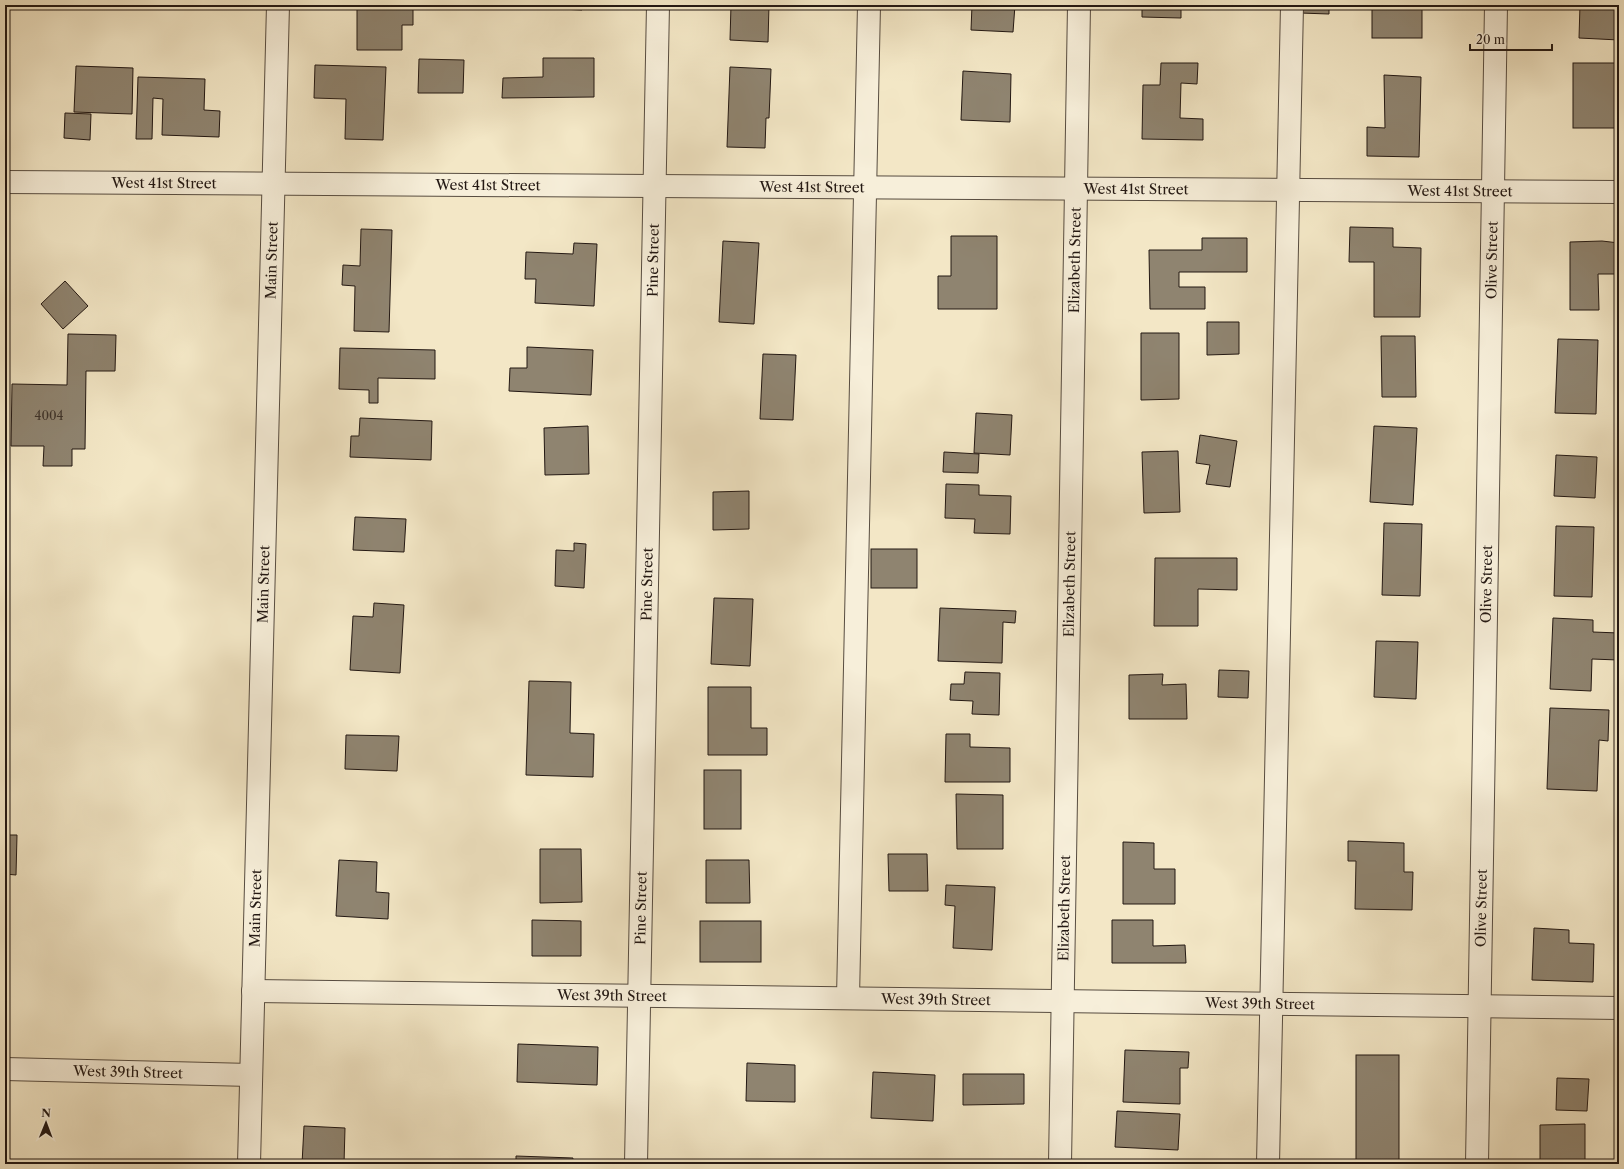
<svg xmlns="http://www.w3.org/2000/svg" width="1624" height="1169" font-family="'Libre Caslon Text',serif">
<style>
.building{fill:#8f8470;stroke:#231813}
.lines{fill:none;stroke-linecap:round;stroke-linejoin:round}
.minor-casing{stroke:#574c40;stroke-width:24}
.minor{stroke:#f7efda;stroke-width:22}
.labels{text-anchor:middle;dominant-baseline:central;stroke-width:3.5;stroke-linejoin:round;paint-order:stroke}
.number-label{font-size:12px;fill:#3e332a}
.street-label{font-size:14px;fill:#231813;stroke:#f7efda}
</style>
<rect width="100%" height="100%" fill="#f3e7c6"/>
<filter id="stains"><feTurbulence type="fractalNoise" baseFrequency=".005" numOctaves="4"/><feColorMatrix values="0 0 0 0 .2 0 0 0 0 .09 0 0 0 0 .02 0 0 0 .5 -.17"/></filter>
<radialGradient id="worn" r=".72"><stop offset=".6" stop-color="#630" stop-opacity="0"/><stop offset="1" stop-color="#630" stop-opacity=".3"/></radialGradient>
<g class="building">
<polygon points="357,5 413,5 413,25 402,25 402,50 357,50"/>
<polygon points="538,5 582,5 582,10 538,8"/>
<polygon points="731,5 769,5 768,42 730,40"/>
<polygon points="972,5 1015,5 1013,32 971,30"/>
<polygon points="1142,5 1181,5 1181,18 1142,17"/>
<polygon points="1301,5 1329,5 1329,14 1300,13"/>
<rect x="1372" y="5" width="50" height="33"/>
<polygon points="1580,5 1619,5 1619,40 1579,38"/>
<polygon points="543,58 594,58 594,97 502,98 503,78 543,77"/>
<polygon points="419,59 464,60 463,93 418,93"/>
<polygon points="1161,63 1198,63 1197,84 1181,83 1180,118 1203,119 1203,140 1142,139 1143,85 1160,85"/>
<rect x="1573" y="63" width="43" height="65"/>
<polygon points="315,65 386,67 383,140 345,139 346,99 314,98"/>
<polygon points="76,66 133,68 132,114 74,112"/>
<polygon points="730,67 771,69 769,118 766,118 765,148 727,147"/>
<polygon points="963,71 1011,74 1010,122 961,120"/>
<polygon points="1384,75 1421,77 1419,157 1367,156 1367,127 1385,128"/>
<polygon points="138,77 205,79 204,110 220,111 219,137 162,135 163,99 153,98 152,139 136,139"/>
<polygon points="65,113 91,114 90,140 64,138"/>
<polygon points="1350,227 1393,228 1393,247 1421,248 1420,317 1374,317 1374,262 1349,262"/>
<polygon points="361,229 392,230 389,332 354,331 355,286 342,285 343,265 360,266"/>
<polygon points="951,236 997,236 997,309 938,309 938,276 951,276"/>
<polygon points="1202,238 1247,238 1247,272 1179,272 1179,287 1205,287 1205,309 1150,309 1149,250 1202,250"/>
<polygon points="723,241 759,243 754,324 719,322"/>
<polygon points="1602,241 1619,243 1619,274 1598,274 1599,310 1570,310 1570,242"/>
<polygon points="574,243 597,244 594,306 535,303 536,279 525,279 526,252 573,254"/>
<polygon points="65,281 88,306 63,329 41,304"/>
<polygon points="1207,322 1239,322 1239,354 1207,355"/>
<polygon points="1141,333 1179,333 1179,399 1141,400"/>
<polygon points="68,334 116,335 115,371 86,371 85,449 72,449 72,466 43,466 44,446 11,446 12,384 67,385"/>
<polygon points="1381,336 1415,336 1416,397 1382,397"/>
<polygon points="1558,339 1598,340 1596,414 1555,413"/>
<polygon points="527,347 593,350 591,395 509,391 510,368 527,368"/>
<polygon points="340,348 435,350 435,379 378,378 378,403 369,403 369,390 339,389"/>
<polygon points="763,354 796,355 793,420 760,419"/>
<polygon points="976,413 1012,415 1010,455 974,453"/>
<polygon points="360,418 432,421 431,460 350,457 351,436 359,436"/>
<polygon points="588,426 589,474 545,475 544,428"/>
<polygon points="1374,426 1417,428 1413,505 1370,502"/>
<polygon points="1200,435 1237,441 1230,487 1206,484 1210,465 1196,463"/>
<polygon points="1178,451 1180,512 1144,513 1142,452"/>
<polygon points="944,452 979,454 978,473 943,472"/>
<polygon points="1556,455 1597,457 1595,498 1554,496"/>
<polygon points="946,484 979,485 979,495 1011,496 1010,534 974,533 975,519 945,518"/>
<polygon points="749,491 749,529 713,530 713,492"/>
<polygon points="355,517 406,519 404,552 353,550"/>
<polygon points="1384,523 1422,524 1420,596 1382,595"/>
<polygon points="1556,526 1594,527 1592,597 1554,596"/>
<polygon points="574,543 586,544 584,588 555,586 556,550 574,551"/>
<rect x="871" y="549" width="46" height="39"/>
<polygon points="1155,558 1237,558 1237,590 1198,589 1198,626 1154,626"/>
<polygon points="714,598 753,599 750,666 711,664"/>
<polygon points="374,603 404,605 400,673 350,670 353,616 373,617"/>
<polygon points="940,608 1016,611 1015,623 1003,622 1002,663 938,661"/>
<polygon points="1553,618 1593,620 1593,632 1619,633 1618,660 1592,659 1591,691 1550,689"/>
<polygon points="1376,641 1418,642 1416,699 1374,697"/>
<polygon points="1219,670 1249,671 1248,698 1218,697"/>
<polygon points="965,672 1000,673 999,715 972,714 973,701 950,700 951,684 964,684"/>
<polygon points="1163,674 1162,685 1186,684 1187,719 1129,719 1129,675"/>
<polygon points="529,681 571,682 570,733 594,734 593,777 526,775"/>
<polygon points="708,687 751,687 751,728 767,728 767,755 708,755"/>
<polygon points="1550,708 1609,710 1608,741 1599,740 1597,791 1547,789"/>
<polygon points="946,734 970,734 970,747 1010,748 1010,782 945,782"/>
<polygon points="346,735 399,736 397,771 345,769"/>
<rect x="704" y="770" width="37" height="59"/>
<polygon points="956,794 1003,795 1003,849 957,849"/>
<polygon points="5,835 17,835 16,875 5,874"/>
<polygon points="1348,841 1404,843 1404,872 1413,872 1412,910 1355,909 1356,861 1348,861"/>
<polygon points="1123,842 1154,843 1154,869 1175,869 1175,904 1123,904"/>
<polygon points="540,849 581,849 582,902 540,903"/>
<polygon points="888,854 927,854 928,891 889,891"/>
<polygon points="339,860 377,862 376,892 389,893 388,919 336,916"/>
<polygon points="706,860 749,860 750,903 706,903"/>
<polygon points="946,885 995,887 992,950 953,948 955,906 945,905"/>
<polygon points="532,920 581,921 581,956 532,956"/>
<polygon points="1112,920 1153,920 1153,946 1185,945 1186,963 1112,963"/>
<rect x="700" y="921" width="61" height="41"/>
<polygon points="1534,928 1569,930 1569,943 1594,944 1593,982 1532,980"/>
<polygon points="518,1044 598,1047 597,1085 517,1082"/>
<polygon points="1125,1050 1189,1052 1188,1068 1180,1068 1180,1104 1123,1102"/>
<rect x="1356" y="1055" width="43" height="109"/>
<polygon points="747,1063 795,1065 795,1102 746,1101"/>
<polygon points="873,1072 935,1075 933,1121 871,1118"/>
<polygon points="963,1074 1024,1074 1024,1104 963,1105"/>
<polygon points="1557,1078 1589,1079 1587,1111 1556,1110"/>
<polygon points="1117,1111 1180,1114 1178,1150 1115,1147"/>
<polygon points="1585,1124 1585,1164 1540,1164 1540,1125"/>
<polygon points="304,1126 345,1128 344,1164 302,1164"/>
<polygon points="516,1156 573,1158 572,1164 516,1164"/>
</g>
<g class="lines">
<g class="minor-casing">
<g id="minor">
<path id="s1" d="M5,182L1619,192"/>
<path id="s2" d="M253,991L1619,1008"/>
<polyline points="848,998 869,5"/>
<path id="s3" d="M5,1069L251,1075"/>
<path id="s4" d="M249,1164L278,5"/>
<path id="s5" d="M636,1164L658,5"/>
<path id="s6" d="M1060,1164L1079,5"/>
<polyline points="1268,1164 1292,5"/>
<path id="s7" d="M1477,1164L1496,5"/>
</g>
</g>
<use href="#minor" class="minor"/>
</g>
<g class="labels">
<g class="number-label">
<text x="49" y="415">4004</text>
</g>
<g class="street-label">
<text stroke="none"><textPath href="#s1" startOffset="159">West 41st Street</textPath></text>
<text stroke="none"><textPath href="#s1" startOffset="483">West 41st Street</textPath></text>
<text stroke="none"><textPath href="#s1" startOffset="807">West 41st Street</textPath></text>
<text stroke="none"><textPath href="#s1" startOffset="1131">West 41st Street</textPath></text>
<text stroke="none"><textPath href="#s1" startOffset="1455">West 41st Street</textPath></text>
<text stroke="none"><textPath href="#s4" startOffset="904">Main Street</textPath></text>
<text stroke="none"><textPath href="#s5" startOffset="904">Pine Street</textPath></text>
<text stroke="none"><textPath href="#s6" startOffset="904">Elizabeth Street</textPath></text>
<text stroke="none"><textPath href="#s7" startOffset="904">Olive Street</textPath></text>
<text stroke="none"><textPath href="#s4" startOffset="580">Main Street</textPath></text>
<text stroke="none"><textPath href="#s5" startOffset="580">Pine Street</textPath></text>
<text stroke="none"><textPath href="#s6" startOffset="580">Elizabeth Street</textPath></text>
<text stroke="none"><textPath href="#s7" startOffset="580">Olive Street</textPath></text>
<text stroke="none"><textPath href="#s4" startOffset="256">Main Street</textPath></text>
<text stroke="none"><textPath href="#s5" startOffset="256">Pine Street</textPath></text>
<text stroke="none"><textPath href="#s6" startOffset="256">Elizabeth Street</textPath></text>
<text stroke="none"><textPath href="#s7" startOffset="256">Olive Street</textPath></text>
<text stroke="none"><textPath href="#s2" startOffset="359">West 39th Street</textPath></text>
<text stroke="none"><textPath href="#s2" startOffset="683">West 39th Street</textPath></text>
<text stroke="none"><textPath href="#s2" startOffset="1007">West 39th Street</textPath></text>
<text stroke="none"><textPath href="#s3" startOffset="123">West 39th Street</textPath></text>
</g>
</g>
<rect width="1624" height="1169" fill="none" stroke="#f3e7c6" stroke-width="20"/>
<rect x="6" y="6" width="1612" height="1157" fill="none" stroke="#231813" stroke-width="2"/>
<rect x="10" y="10" width="1604" height="1149" fill="none" stroke="#231813"/>
<g transform="translate(46 1123) rotate(1)" stroke="#f7efda" stroke-width="3" paint-order="stroke">
<path d="M0-3L7 15L0 10L-7 15Z" fill="#231813"/>
<text y="-6" font-size="11" font-weight="bold" text-anchor="middle" fill="#231813">N</text>
</g>
<path d="M1470 44v6h82v-6" fill="none" stroke="#231813" stroke-width="2"/>
<text x="1476" y="44" font-size="12" fill="#231813" stroke="#f7efda" stroke-width="3" paint-order="stroke">20 m</text>
<rect width="100%" height="100%" filter="url(#stains)"/>
<rect width="100%" height="100%" fill="url(#worn)"/>
</svg>
